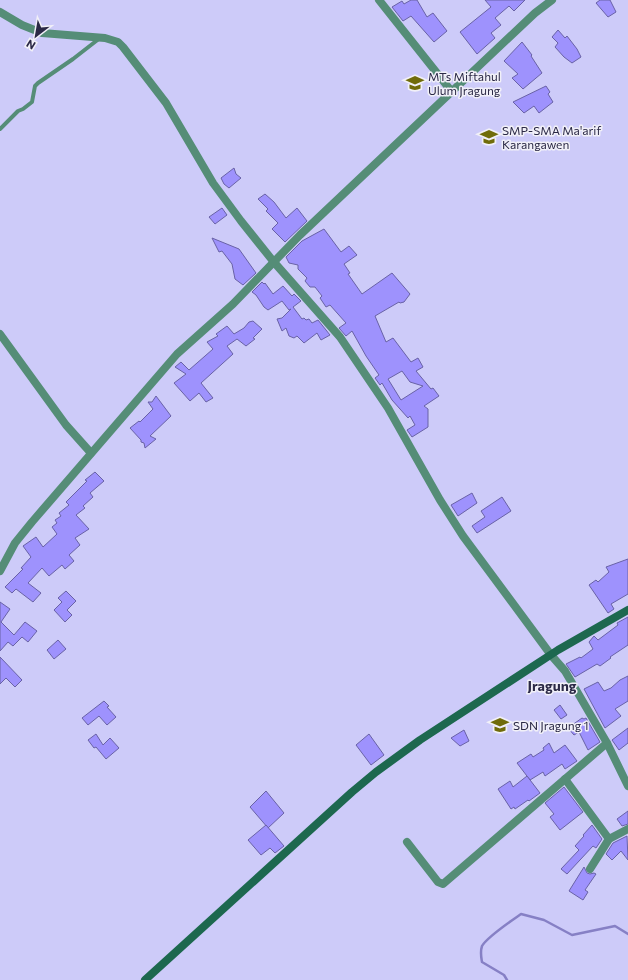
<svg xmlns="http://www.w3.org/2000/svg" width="628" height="980" font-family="Commissioner,sans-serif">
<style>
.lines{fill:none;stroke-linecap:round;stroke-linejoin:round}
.stream{stroke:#8680c5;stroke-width:2.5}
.building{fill:#9e92fd;stroke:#6962a6;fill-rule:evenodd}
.lane{stroke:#558d77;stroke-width:4}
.street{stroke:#558d77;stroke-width:8}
.secondary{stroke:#1d684f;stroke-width:8}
.labels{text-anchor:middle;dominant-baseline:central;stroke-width:3;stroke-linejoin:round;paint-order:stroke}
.poi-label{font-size:12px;fill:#2b2946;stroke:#f1f0f8;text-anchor:start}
.quarter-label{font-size:14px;font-weight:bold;fill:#2b2946;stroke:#f1f0f8}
</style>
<rect width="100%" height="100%" fill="#cdcbf9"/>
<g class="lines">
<path class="stream" d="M507,980L504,975L482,962C481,956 480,952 482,946C487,937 511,921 521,914L544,920L572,935L615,926L628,934"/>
</g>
<g class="building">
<polygon points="411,0 417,0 427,17 433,13 447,31 434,42 411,16 403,21 392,7 402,1 404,4"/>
<polygon points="485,0 525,0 514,11 509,6 495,18 501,25 491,33 495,38 477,54 460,32 491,7"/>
<polygon points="600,0 610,0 616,12 608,17 596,3"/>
<polygon points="558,30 565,38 567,36 577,49 581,57 572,63 564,57 555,47 558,43 552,37"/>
<polygon points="522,42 532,55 531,56 542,73 523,89 512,78 518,74 504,61"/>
<polygon points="546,86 550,92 548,94 553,102 539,113 534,106 524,113 513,102"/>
<polygon points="234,168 236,174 241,178 229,188 224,184 221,178"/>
<polygon points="265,194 274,202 286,218 297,208 307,221 285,242 272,229 278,223 266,211 268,209 258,199"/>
<polygon points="222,208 227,215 215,224 209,217"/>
<path d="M324,229L341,252L349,246L357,255L344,264L350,273L348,274L362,294L392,273L410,294L404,302L400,303L399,302L375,316L386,342L393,338L411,362L418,358L423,367L416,371L431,389L433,388L439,396L424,406L428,409V427L412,437L407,430L415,425L410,416L408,418L392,400L382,383L380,385L375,378L379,375L366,356L352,331L346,336L339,328L346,323L330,305L326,307L320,298L322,296L315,287H310L305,281L307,278L298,269V265L289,263L286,257L302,241ZM402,371L410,382L423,386L401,400L388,379Z"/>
<polygon points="212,238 239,249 256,273 243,285 235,279 232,264 222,251 219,252"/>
<polygon points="262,282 264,284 265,283 273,294 283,286 292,296 294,294 301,301 293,307 302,319 304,318 306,320 309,319 312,323 318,320 330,335 321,340 317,333 304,343 297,336 294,338 289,336 286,328 282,331 277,319 282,318 291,309 289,310 282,301 268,310 264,307 256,295 252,292"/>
<polygon points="253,321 262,329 253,338 255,339 246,346 237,339 227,346 233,354 201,383 213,398 206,402 199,393 190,401 174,383 186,374 175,367 181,362 189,370 213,349 207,342 218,336 216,334 227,326 234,334 244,328 249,322"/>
<polygon points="156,396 171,416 150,436 156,439 145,448 144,443 141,442 141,440 130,428 139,421 140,422 153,409 148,402 152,402"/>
<polygon points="95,472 104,481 90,493 93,497 83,506 85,508 76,515 89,529 75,538 80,545 69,555 74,561 65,569 62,565 49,576 42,568 28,583 41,593 33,602 16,589 12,593 5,587 23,569 21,568 31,557 23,546 36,537 43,547 57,534 52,527 57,523 55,520 61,516 59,513 69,505 66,502 87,481 85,480"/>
<polygon points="472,493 477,503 458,516 451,505"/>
<polygon points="502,497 511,511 477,533 472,526 485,517 481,511"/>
<polygon points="628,559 628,594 611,604 614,609 608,613 589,585 596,580 598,582 609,572 606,567"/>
<polygon points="66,591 76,601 67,610 72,615 65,622 54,610 62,602 58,598"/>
<polygon points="0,602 10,609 1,622 14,635 25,622 37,631 28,642 22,637 13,646 8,642 0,651"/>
<polygon points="628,617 628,645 610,657 611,658 600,666 597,664 575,677 566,664 580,657 581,658 593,649 589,642 594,636 598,640 618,625 617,623"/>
<polygon points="58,640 66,649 54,659 47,650"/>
<polygon points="0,657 22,680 15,687 6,678 0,684"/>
<polygon points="628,676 628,701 615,709 621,716 605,728 584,689 598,682 604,691 611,688 620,680"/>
<polygon points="104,701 109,706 107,707 116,717 107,725 99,716 88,725 82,718"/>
<polygon points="560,705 567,715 561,719 554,710"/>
<polygon points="582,718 584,719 586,718 600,742 588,750 579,732 574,735 568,728"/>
<polygon points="628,728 628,743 619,750 612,740"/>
<polygon points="464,730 469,741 460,746 451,738"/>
<polygon points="96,734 103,745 110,738 119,748 106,759 96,747 94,748 88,740"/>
<polygon points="369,734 384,755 371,765 356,745"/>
<polygon points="549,743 554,753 565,745 577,761 565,769 562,764 545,776 543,772 530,780 517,763 531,754 533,757 544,750 543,748"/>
<polygon points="527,776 540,793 529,801 528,800 515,809 514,807 511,809 498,789 510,781 513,787"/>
<polygon points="564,787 583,812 560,830 550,817 554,814 545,803"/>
<polygon points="266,791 284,813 268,828 250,807"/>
<polygon points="628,811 628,824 622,826 617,819"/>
<polygon points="266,825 284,846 275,853 270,848 261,855 248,840"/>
<polygon points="592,825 602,839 596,848 593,846 567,874 561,869 579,850 575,846 584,836 583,835"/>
<polygon points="627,836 628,860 621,851 612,860 606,854 613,843"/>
<polygon points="584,867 587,873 590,874 594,873 596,874 585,890 588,892 583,900 569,891"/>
</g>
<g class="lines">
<polyline class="lane" points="0,129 18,111 23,109 32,102 35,86 38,83 73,59 100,38"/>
<g class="street">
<polyline points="379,0 452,92"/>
<polyline points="0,12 22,25 42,33 105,38 118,42 123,47 166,103 213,183 241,221 273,261 340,337 388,408 440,500 463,536 551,655 565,671 607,743 628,786"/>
<polyline points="0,334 66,425 91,453"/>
<polyline points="0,571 15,543 32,522 177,354 233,304 300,235 535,13 552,0"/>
<polyline points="565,779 609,839 590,869"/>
<polyline points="609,839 628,829"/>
<polyline points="407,842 438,882 443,884 607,743"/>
</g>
<polyline class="secondary" points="145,980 352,792 376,772 420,740 558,650 628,610"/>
</g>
<defs>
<g id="school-bare" transform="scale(1.38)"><path d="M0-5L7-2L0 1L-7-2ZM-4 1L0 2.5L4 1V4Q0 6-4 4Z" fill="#706c0a" stroke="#f1f0f8" stroke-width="2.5" paint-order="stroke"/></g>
</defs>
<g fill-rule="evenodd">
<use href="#school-bare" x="415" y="83"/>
<use href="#school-bare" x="489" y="137"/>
<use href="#school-bare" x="500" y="725"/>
</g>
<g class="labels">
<g class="poi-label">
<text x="428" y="76">MTs Miftahul<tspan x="428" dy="14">Ulum Jragung</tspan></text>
<text x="502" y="130">SMP-SMA Ma'arif<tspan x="502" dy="14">Karangawen</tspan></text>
<text x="513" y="725">SDN Jragung 1</text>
</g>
<g class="quarter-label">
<text x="552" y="685">Jragung</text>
</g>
</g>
<g transform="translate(36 36) rotate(211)" stroke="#f1f0f8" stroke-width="3" paint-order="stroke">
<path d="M0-3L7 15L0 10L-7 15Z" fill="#2b2946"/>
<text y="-6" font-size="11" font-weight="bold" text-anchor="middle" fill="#2b2946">N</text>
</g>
</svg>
